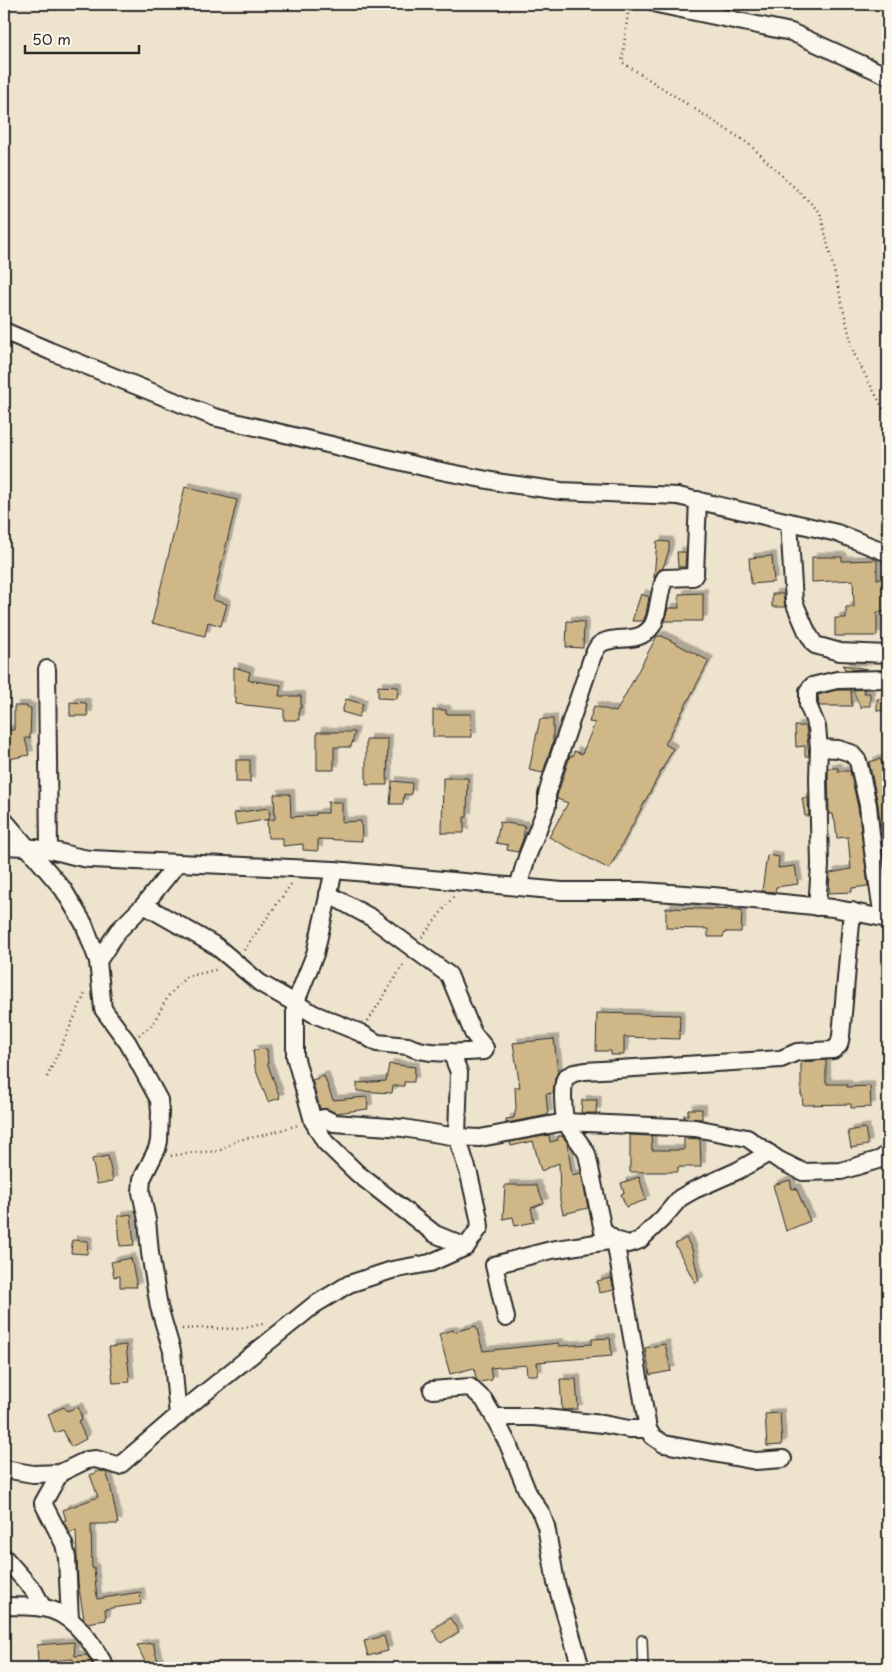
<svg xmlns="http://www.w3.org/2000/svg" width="892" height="1672" font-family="'Playpen Sans',sans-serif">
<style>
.building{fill:#d0b787;stroke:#2b2b2b;filter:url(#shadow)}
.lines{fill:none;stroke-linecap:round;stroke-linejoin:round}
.service-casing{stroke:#2b2b2b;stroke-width:12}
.minor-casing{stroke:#2b2b2b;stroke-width:20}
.path{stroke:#2b2b2b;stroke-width:2.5;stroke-dasharray:1 4;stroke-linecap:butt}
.service{stroke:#fbf7ec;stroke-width:9}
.minor{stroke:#fbf7ec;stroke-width:16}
</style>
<defs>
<filter id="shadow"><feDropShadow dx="4.5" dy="-4.5" stdDeviation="0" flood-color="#0004"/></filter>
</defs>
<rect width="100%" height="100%" fill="#eee4ce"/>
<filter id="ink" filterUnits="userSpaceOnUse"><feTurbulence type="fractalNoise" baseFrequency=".02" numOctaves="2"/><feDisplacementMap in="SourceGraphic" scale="10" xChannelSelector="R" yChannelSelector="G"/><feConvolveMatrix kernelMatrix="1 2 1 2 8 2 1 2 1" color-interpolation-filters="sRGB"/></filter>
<g filter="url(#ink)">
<g class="building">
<polygon points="185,487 237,500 213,600 227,604 221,626 208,622 205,636 152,623"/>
<polygon points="657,541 669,542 669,550 663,568 659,570 654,578"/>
<polygon points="677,552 686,552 685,567 678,567"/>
<polygon points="772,556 774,582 751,584 749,558"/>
<polygon points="812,557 842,557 842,561 877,560 877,579 883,579 884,595 888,595 888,612 877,612 877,636 835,636 835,618 846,618 846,607 854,607 853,580 812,582"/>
<polygon points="703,593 703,621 665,621 668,608 679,608 679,594"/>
<polygon points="641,594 649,597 646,614 643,621 632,621"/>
<polygon points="772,594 783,594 785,607 772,607"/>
<polygon points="567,621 584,622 583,648 566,647"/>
<polygon points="657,636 662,636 709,661 665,744 673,749 609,869 549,837 568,803 557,799 557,796 570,756 573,756 574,751 582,754 595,723 589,722 594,706 616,712"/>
<polygon points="843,665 867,669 845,670"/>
<polygon points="234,667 250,672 248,680 281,685 279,696 301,696 301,708 299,708 299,720 284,720 284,709 236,704 236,697 234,697"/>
<polygon points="378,686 398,687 397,699 378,698"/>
<polygon points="864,689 864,693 870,693 870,706 862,706 861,709 853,690"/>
<polygon points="836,690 851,690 852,706 819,706 818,695"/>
<polygon points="346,699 363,704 359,717 342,712"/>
<polygon points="877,699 888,699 888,710 877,711"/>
<polygon points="70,702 86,703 88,716 70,716"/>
<polygon points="14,706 27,706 27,708 31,708 30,738 25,738 29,755 4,760 4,730 14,730"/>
<polygon points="433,710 446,710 446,714 471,714 472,737 433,737"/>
<polygon points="540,719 553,719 553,742 543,773 529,770"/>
<polygon points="795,726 806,726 809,756 805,756 805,746 796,747"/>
<polygon points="317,732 355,732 351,747 334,747 334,770 317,770"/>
<polygon points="366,739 388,739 387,785 366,785"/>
<polygon points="880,759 888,779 888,884 878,804 869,762"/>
<rect x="236" y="760" width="14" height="22"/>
<polygon points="828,768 838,768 838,771 850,771 858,807 868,886 852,888 852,892 829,893 830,873 851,869 848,837 837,838 835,820 834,820 833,814 829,814"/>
<polygon points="443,778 468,778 467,817 464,817 464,833 442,833"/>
<polygon points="392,781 412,783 411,795 404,794 403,804 390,804"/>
<polygon points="274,794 290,794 291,817 316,815 316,813 328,813 328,802 342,802 342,822 361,821 362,841 318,839 318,851 303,850 303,844 283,846 283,838 268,838 267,820 275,819"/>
<polygon points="808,797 809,816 805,816 802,798"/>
<polygon points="269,808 270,819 236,825 234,813"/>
<polygon points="500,822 525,826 523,839 518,852 507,850 508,845 496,843"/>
<polygon points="767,855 779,857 778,868 795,866 798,884 776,887 775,892 762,891"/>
<polygon points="666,908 742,910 741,932 725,932 723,937 708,937 708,929 666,928"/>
<polygon points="597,1013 680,1015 679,1039 624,1037 624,1055 611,1055 611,1051 596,1051"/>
<polygon points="554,1039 558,1072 555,1078 553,1093 546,1094 548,1115 506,1123 506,1119 514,1118 516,1108 515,1087 520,1087 513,1043"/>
<polygon points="267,1049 268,1065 280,1098 268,1102 255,1068 253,1050"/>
<polygon points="826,1060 826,1082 827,1082 827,1084 847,1084 847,1087 870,1086 871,1107 851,1108 851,1104 803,1105 802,1095 801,1095 801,1062"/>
<polygon points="389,1064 415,1067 414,1082 404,1082 404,1086 393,1086 392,1093 357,1091 357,1083 386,1081"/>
<polygon points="324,1076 333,1100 367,1097 368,1109 336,1113 328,1109 320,1109 312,1080"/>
<polygon points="582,1100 597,1100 596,1113 581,1113"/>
<polygon points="688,1109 702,1109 702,1119 684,1118 684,1115 688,1115"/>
<polygon points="865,1128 868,1145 851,1148 848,1131"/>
<polygon points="549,1135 550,1142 558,1140 558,1136 562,1136 567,1142 572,1175 581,1173 588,1208 563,1214 560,1200 559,1163 541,1171 533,1141 511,1146 510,1142"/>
<polygon points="630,1135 651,1136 652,1150 684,1150 684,1138 700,1139 701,1167 678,1167 678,1172 630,1172"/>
<polygon points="108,1156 113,1181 97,1184 92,1159"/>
<polygon points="639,1177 646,1200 626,1207 621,1194 624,1193 621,1183"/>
<polygon points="790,1180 792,1189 796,1188 810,1221 786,1231 773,1185"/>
<polygon points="505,1185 536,1185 544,1203 531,1208 534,1222 515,1226 513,1217 503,1219"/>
<polygon points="131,1214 134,1245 120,1246 118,1216"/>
<polygon points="686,1238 692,1249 699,1281 695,1283 675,1244"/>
<polygon points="72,1240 88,1241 87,1254 71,1253"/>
<polygon points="131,1258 137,1287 120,1287 120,1276 114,1277 111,1262"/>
<polygon points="611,1278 614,1290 599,1293 597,1281"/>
<polygon points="476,1326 483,1351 559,1343 559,1346 592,1344 592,1339 610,1338 612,1356 537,1362 538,1375 527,1375 526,1365 490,1368 492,1380 479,1382 476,1379 474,1368 450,1374 439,1334 453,1330 454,1332"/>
<polygon points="665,1344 671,1371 650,1375 645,1348"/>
<polygon points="126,1345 130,1382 113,1383 109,1347"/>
<polygon points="560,1379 576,1379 578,1409 562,1410"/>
<polygon points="64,1407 67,1411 78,1407 82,1419 78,1421 86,1439 71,1447 63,1430 55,1433 48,1414"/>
<polygon points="780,1413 782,1445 767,1446 765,1414"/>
<polygon points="100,1471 106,1472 110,1484 118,1524 91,1524 92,1568 94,1568 97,1599 140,1592 141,1604 105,1609 106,1620 87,1623 84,1619 78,1583 76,1530 70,1533 63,1521 66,1520 63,1510 98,1497 90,1475"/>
<polygon points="450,1618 459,1632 441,1643 432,1630"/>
<polygon points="384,1636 388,1651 368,1656 364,1641"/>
<polygon points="74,1642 75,1656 87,1655 93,1665 74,1668 73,1659 38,1662 37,1645"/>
<polygon points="153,1643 157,1659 162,1668 148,1668 137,1645"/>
</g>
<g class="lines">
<g class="service-casing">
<polyline id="service" points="642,1640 643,1668"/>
</g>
<g class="minor-casing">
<g id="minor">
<polyline points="657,4 791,32 888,76"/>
<polyline points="4,331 50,351 214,417 436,470 503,483 561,491 678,496 837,533 888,553"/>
<polyline points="789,522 794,602 807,632 815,645 840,652 888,654"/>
<polyline points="47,669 49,850"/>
<polyline points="819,748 838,749 851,753 858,761 868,805 872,844 883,918"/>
<polyline points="4,820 63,889 84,924 98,961 103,1009 128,1043 159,1100 160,1112 159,1141 157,1149 142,1179 141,1192 147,1220 150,1253 159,1307 172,1351 178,1416"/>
<path d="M4,846C19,847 33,847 48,850C63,852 76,858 91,859L334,870L562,891H642L713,896L833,908L888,919"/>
<polyline points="334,870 315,954 295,1004 295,1056 313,1121 325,1142 357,1173 435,1234 466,1247"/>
<path d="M518,887L527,857L547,806V795L552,777L593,655C595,652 597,647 599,645C614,633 638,646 652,626C659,616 658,592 665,578L693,577L695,574L698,500"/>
<path d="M144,905L216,946L260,983L314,1014L361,1033L377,1043L408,1046C426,1056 464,1052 484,1051L485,1048L473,1033L449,975L372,918L328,894"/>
<polyline points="817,907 820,866 818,778 819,748 817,727 808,705 808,691 812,686 837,680 888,679"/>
<polyline points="98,961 118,931 144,905 177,864"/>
<polyline points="313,1121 324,1118 334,1123 403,1128 457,1137 480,1138 565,1122 695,1128 747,1138 779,1160 803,1172 841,1171 881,1159 888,1153"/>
<polyline points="506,1318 494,1265 551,1250 615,1240 629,1244 635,1242 640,1240 663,1218 680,1198 694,1190 737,1171 769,1153"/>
<polyline points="432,1390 470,1387 484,1400 494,1417 508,1444 528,1493 541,1513 546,1526 556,1583 581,1668"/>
<polyline points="494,1417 534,1417 603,1424 629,1429 648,1429"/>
<path d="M783,1459L756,1461L664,1444L652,1436L648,1429L615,1240L603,1231L587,1154C581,1143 572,1134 567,1124C563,1117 561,1083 566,1077L574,1073L585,1071L781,1059L797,1052L833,1050L839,1045L841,1036L852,911"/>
<polyline points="4,1469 33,1474 60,1473 87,1460 96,1459 119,1466 191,1404 314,1305 349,1284 392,1270 430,1263 466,1247 480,1227 479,1218 469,1174 457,1137 459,1072 451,1052"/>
<polyline points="60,1473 43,1503 64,1544 67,1558 70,1620"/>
<polyline points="4,1557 34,1591 43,1608"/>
<path d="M4,1606C17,1606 30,1606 43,1608C73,1612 93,1643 106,1668"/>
</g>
</g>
<g class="path">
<polyline points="629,4 622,62 749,144 820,212 854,354 888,418"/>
<polyline points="422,937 454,896"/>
<polyline points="244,950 292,883"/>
<polyline points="368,1021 405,962"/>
<polyline points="139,1035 152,1025 169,995 186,977 219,969"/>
<polyline points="47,1077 86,992"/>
<polyline points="171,1156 187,1153 219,1151 238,1140 260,1136 298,1125"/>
<polyline points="182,1329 204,1328 239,1329 263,1324"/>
</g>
<use href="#service" class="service"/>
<use href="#minor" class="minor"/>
</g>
</g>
<rect width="892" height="1672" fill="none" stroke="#fbf7ec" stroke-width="20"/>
<rect x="10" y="10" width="872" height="1652" fill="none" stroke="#2b2b2b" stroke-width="2" filter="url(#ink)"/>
<path d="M25 45v8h114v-8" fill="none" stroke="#2b2b2b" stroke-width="2.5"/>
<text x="32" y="45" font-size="15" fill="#2b2b2b" stroke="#fbf7ec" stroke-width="4" paint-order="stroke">50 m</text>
</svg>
